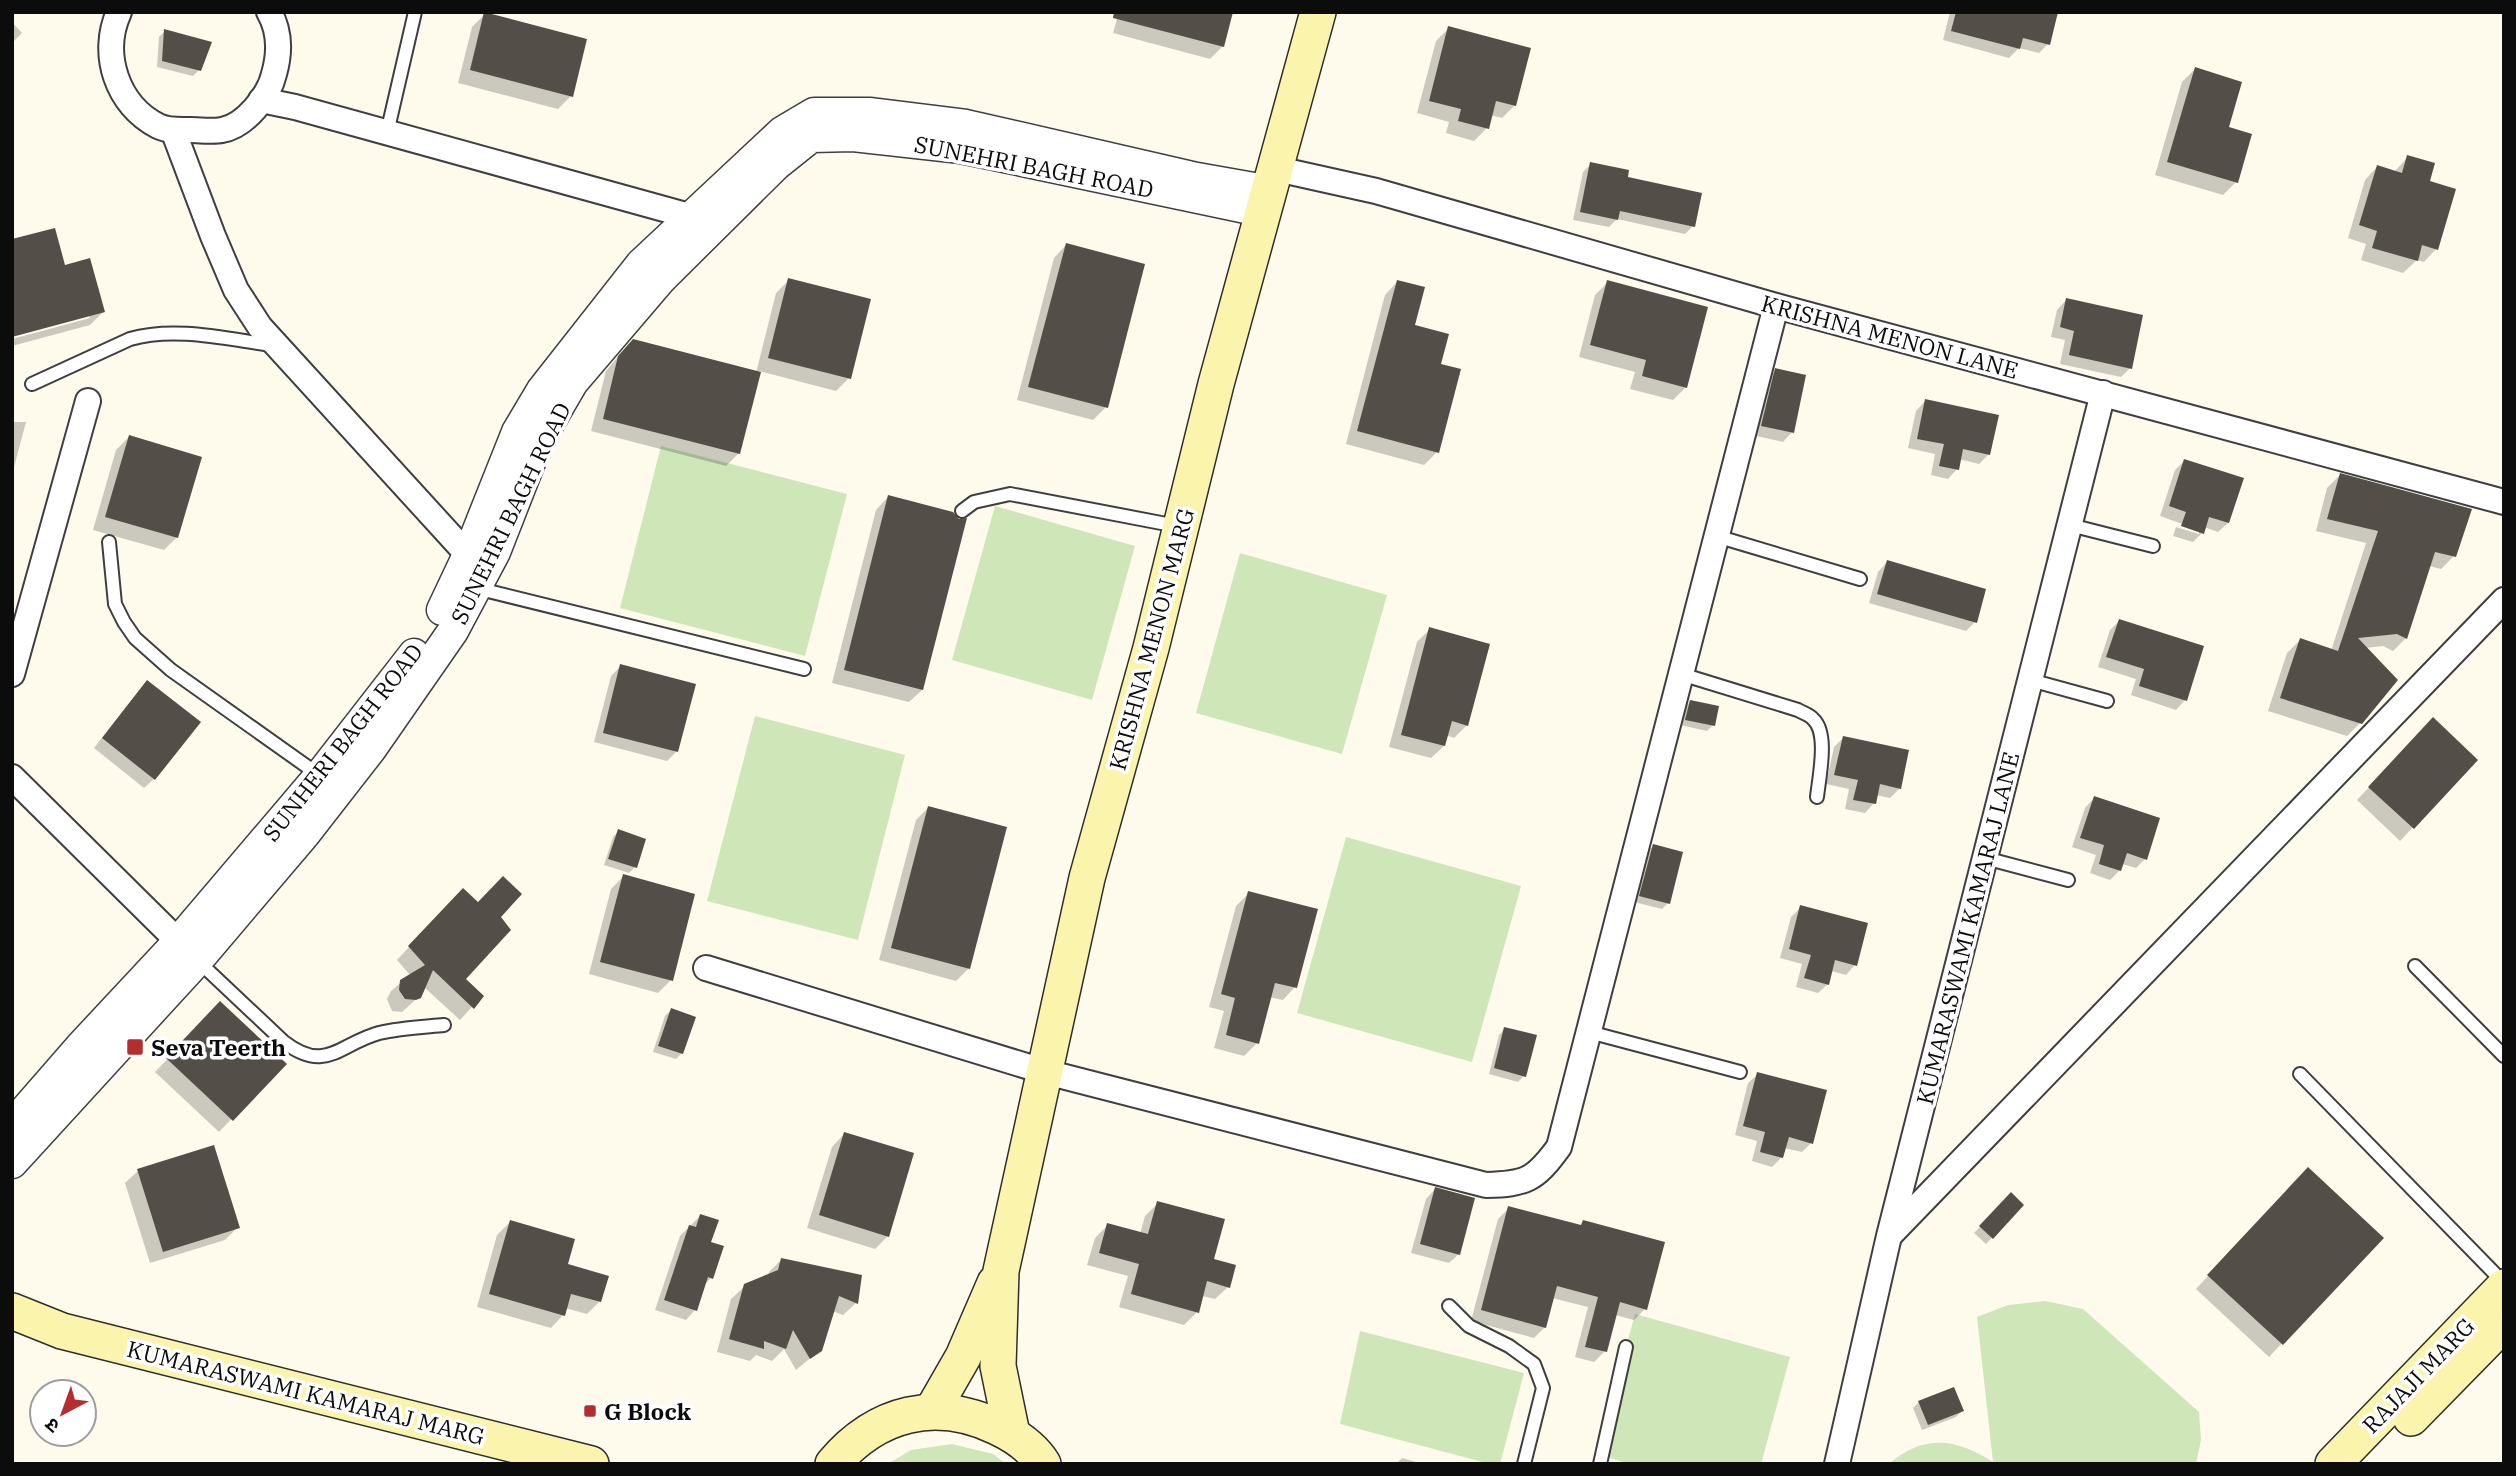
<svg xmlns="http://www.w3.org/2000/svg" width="2516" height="1476" font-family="'IBM Plex Serif','Noto Sans Devanagari',serif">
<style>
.green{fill:#cfe6b9}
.shadow{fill:#0003}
.building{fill:#544e49}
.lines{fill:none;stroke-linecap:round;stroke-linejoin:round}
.service-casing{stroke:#3f3f3f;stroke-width:16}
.minor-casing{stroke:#3f3f3f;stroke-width:28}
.tertiary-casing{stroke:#3f3f3f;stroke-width:33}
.secondary-casing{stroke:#2e2e2e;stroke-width:38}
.service{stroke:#fff;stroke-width:12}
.minor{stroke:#fff;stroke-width:24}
.tertiary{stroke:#fff;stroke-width:30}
.secondary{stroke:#faf4ac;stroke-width:35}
.poi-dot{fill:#b42d2f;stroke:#fff;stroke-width:2.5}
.labels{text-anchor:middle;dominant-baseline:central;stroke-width:7;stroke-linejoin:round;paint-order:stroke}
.street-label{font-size:23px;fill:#0c0c0c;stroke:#fff}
.poi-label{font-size:23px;font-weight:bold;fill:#0c0c0c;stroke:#fff;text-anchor:start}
</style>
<rect width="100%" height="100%" fill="#fefbed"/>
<g class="green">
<polygon points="661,446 847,494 805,656 620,608"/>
<polygon points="995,506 1135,546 1092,700 952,660"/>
<polygon points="1240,553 1387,595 1342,754 1196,713"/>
<polygon points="755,716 905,755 858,940 707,901"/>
<polygon points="1346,837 1521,886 1472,1062 1297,1013"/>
<path d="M2045,1301L2083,1309L2199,1412L2201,1440L2196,1464H1889C1924,1433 1958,1439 1993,1462L1977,1317L2008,1305Z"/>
<polygon points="1635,1314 1790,1357 1761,1464 1630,1464 1597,1454"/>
<polygon points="1360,1331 1524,1373 1500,1464 1490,1464 1340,1424"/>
<polygon points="952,1444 993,1454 1006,1464 888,1464 911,1450"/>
</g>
<g class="shadow">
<polygon points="1119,12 1223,46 1210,59 1113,33"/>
<polygon points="1950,12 2057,12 2048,44 2039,53 2019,48 2009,58 1943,40"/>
<polygon points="485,14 571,96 558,109 458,83 472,27"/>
<polygon points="12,22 22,33 12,43"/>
<polygon points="1449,28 1515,105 1502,118 1490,115 1487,128 1474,141 1446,133 1449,122 1417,113 1436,41"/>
<polygon points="165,31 199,70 193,76 157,67 159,37"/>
<polygon points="2195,69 2227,128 2236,182 2223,195 2155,175 2182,82"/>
<polygon points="2408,157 2428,182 2436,249 2424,262 2417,260 2403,273 2361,260 2366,244 2348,238 2365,180 2377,167 2394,172"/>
<polygon points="1591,164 1626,178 1693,226 1685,234 1617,219 1609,227 1573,220 1583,172"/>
<polygon points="1066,245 1106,407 1093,420 1017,400 1054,258"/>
<polygon points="64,267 103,312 90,325 12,346 12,339 90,318"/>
<polygon points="789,280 849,378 836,391 759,371 739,453 726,466 591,431 606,371 620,354 756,373 776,293"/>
<polygon points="1397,282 1413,326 1439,365 1437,452 1424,465 1346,444 1385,295"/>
<polygon points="1608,282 1686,387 1673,400 1630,389 1635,372 1579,357 1595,295"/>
<polygon points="2066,300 2130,368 2121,377 2060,364 2065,340 2051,337 2057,310"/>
<polygon points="1776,370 1792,432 1783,442 1752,435 1766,380"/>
<polygon points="1925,401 1989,454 1979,464 1959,459 1957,469 1948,479 1931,475 1935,454 1908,448 1916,411"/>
<polygon points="12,422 26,422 12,475"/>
<polygon points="129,437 199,458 176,538 164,550 93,530 116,450"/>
<polygon points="2184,461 2228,523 2218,532 2204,527 2202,533 2193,542 2173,536 2176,527 2199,534 2199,530 2160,516 2175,470"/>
<polygon points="2340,475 2454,556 2441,569 2429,566 2406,638 2393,651 2383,646 2365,648 2360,723 2347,736 2268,711 2287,653 2300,640 2331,651 2366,543 2316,531 2327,488"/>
<polygon points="888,497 922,690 909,702 832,683 876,510"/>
<polygon points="1887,562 1975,622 1966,631 1869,603 1878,572"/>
<polygon points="2119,621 2185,700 2176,710 2131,695 2136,679 2098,667 2110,630"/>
<polygon points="1430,629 1467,725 1454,738 1446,735 1444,746 1431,758 1389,747 1417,642"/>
<polygon points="621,666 676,752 667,761 594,742 611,676"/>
<polygon points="138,692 154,779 144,788 94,748"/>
<polygon points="1690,702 1713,725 1707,731 1680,725 1684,708"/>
<polygon points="2420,733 2476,760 2400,841 2357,800"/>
<polygon points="1843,738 1900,788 1890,798 1876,795 1874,803 1865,813 1845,809 1849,789 1826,784 1834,747"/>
<polygon points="2094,798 2145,859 2136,868 2122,864 2120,870 2110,880 2090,873 2096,855 2072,847 2085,808"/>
<polygon points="928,808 969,968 956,981 879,960 916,820"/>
<polygon points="619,831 635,867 629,873 604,865 613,837"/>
<polygon points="1653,846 1668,903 1662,909 1634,902 1647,852"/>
<polygon points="624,876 671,980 658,993 589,974 611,889"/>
<polygon points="1249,893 1295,987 1283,1000 1269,997 1257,1043 1244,1056 1214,1048 1224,1011 1209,1007 1236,906"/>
<polygon points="450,903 478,904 498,917 464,979 482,996 460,1020 425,988 423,993 402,1012 392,1011 387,999 391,991 410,975 397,960"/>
<polygon points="1801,907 1855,965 1846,975 1831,971 1828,984 1818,993 1796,987 1802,964 1780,958 1791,917"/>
<polygon points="220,1004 284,1064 219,1132 155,1072"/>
<polygon points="671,1010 682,1053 676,1059 653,1052 665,1016"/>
<polygon points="1505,1029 1534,1037 1524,1076 1518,1082 1489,1074 1499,1035"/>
<polygon points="1758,1074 1811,1143 1802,1152 1784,1148 1782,1157 1772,1167 1752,1161 1757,1141 1735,1135 1748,1083"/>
<polygon points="844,1134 888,1236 875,1249 807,1228 832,1147"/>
<polygon points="138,1171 238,1227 225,1240 150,1263 125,1183"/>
<polygon points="2296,1182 2381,1238 2269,1357 2196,1289"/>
<polygon points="1435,1189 1459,1254 1449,1263 1411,1253 1426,1199"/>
<polygon points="2011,1195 2022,1205 1986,1244 1974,1233"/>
<polygon points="1158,1203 1212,1260 1228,1287 1215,1299 1202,1296 1197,1312 1184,1325 1119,1307 1128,1276 1087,1265 1095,1238 1108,1225 1140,1234 1145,1216"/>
<polygon points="1509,1208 1579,1227 1583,1222 1645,1309 1634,1320 1615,1315 1605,1351 1594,1362 1575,1357 1588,1307 1552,1298 1545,1327 1534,1338 1471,1321 1498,1219"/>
<polygon points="700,1216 709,1243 711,1278 703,1286 695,1310 686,1320 655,1310 680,1236"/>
<polygon points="510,1222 566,1265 600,1301 587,1314 565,1308 563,1315 551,1328 477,1307 497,1235"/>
<polygon points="781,1260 856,1303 843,1315 832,1311 820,1350 796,1370 784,1349 772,1361 756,1355 750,1361 717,1352 731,1299 745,1286 768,1276 769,1272"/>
<polygon points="1919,1402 1962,1411 1956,1417 1922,1430 1913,1408"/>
<polygon points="1402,1458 1423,1464 1396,1464"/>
</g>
<g class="building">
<polygon points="484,12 587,39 573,97 470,70"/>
<polygon points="1114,12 1233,12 1224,47 1113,18"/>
<polygon points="1956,12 2058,12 2050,45 2023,38 2020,49 1951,31"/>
<polygon points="1448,26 1531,48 1516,106 1496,101 1489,129 1458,121 1461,109 1429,101"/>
<polygon points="164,29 212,42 201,71 162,61"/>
<polygon points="2195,67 2242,82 2229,127 2252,134 2238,183 2167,162"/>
<polygon points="2407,155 2435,163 2430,181 2456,189 2438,250 2422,245 2418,261 2372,248 2377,231 2359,225 2377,165 2402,173"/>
<polygon points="1590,162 1629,170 1628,177 1702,193 1695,227 1620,211 1618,220 1580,212"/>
<polygon points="55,228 65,265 90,258 105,312 12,337 12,239"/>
<polygon points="1066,243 1145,264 1108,408 1028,387"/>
<polygon points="788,278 871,299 851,379 768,358"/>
<polygon points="1397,280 1425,287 1415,325 1449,334 1441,364 1461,369 1439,453 1357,431"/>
<polygon points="1607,280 1708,307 1687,388 1642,376 1646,360 1590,345"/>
<polygon points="2066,298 2143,315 2132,369 2069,355 2074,331 2060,327"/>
<polygon points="633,339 761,372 740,454 603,419 618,356"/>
<polygon points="1775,368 1806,375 1794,433 1761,426"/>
<polygon points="1925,399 1999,415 1990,455 1963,449 1959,470 1939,466 1944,444 1917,439"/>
<polygon points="129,435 202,457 178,538 105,517"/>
<polygon points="2184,459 2244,478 2229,523 2209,517 2204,534 2181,526 2186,512 2169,506"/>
<polygon points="2340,473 2472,509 2456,557 2435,552 2407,639 2397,634 2358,638 2398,680 2362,724 2280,698 2300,638 2338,651 2378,531 2327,519"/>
<polygon points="888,495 953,512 959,519 967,518 923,690 844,670"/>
<polygon points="1887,560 1986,589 1977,623 1877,594"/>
<polygon points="2119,619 2204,646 2187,701 2139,686 2144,669 2106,657"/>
<polygon points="1429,627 1490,644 1468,726 1452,721 1445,746 1401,735"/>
<polygon points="620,664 696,684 678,752 603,733"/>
<polygon points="147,680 201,722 155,780 102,738"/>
<polygon points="1690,700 1719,706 1715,726 1685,720"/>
<polygon points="2433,717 2478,760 2414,829 2368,787"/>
<polygon points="1843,736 1909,750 1901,789 1880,784 1876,804 1853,800 1858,780 1834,775"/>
<polygon points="2094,796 2160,818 2147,860 2127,853 2121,871 2099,864 2104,845 2080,838"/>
<polygon points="928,806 1007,827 970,969 891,948"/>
<polygon points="618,829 646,839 637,868 608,859"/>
<polygon points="1653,844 1683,852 1670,904 1639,896"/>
<polygon points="623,874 695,894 673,981 600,962"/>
<polygon points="503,876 522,894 501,917 511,930 466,979 484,996 474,1009 433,970 421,998 416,1000 405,999 399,990 400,980 425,965 408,946 463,888 478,902"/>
<polygon points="1248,891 1318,909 1297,988 1275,983 1259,1044 1226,1035 1235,998 1221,994"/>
<polygon points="1800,905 1868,923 1857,966 1835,960 1829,985 1804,978 1811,955 1789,949"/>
<polygon points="220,1001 287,1064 233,1121 166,1058"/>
<polygon points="671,1008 696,1017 683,1054 658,1046"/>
<polygon points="1504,1027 1537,1035 1526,1077 1494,1068"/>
<polygon points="1757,1072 1827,1090 1813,1144 1789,1137 1783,1158 1760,1152 1765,1132 1743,1126"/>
<polygon points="844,1132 914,1153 889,1237 819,1215"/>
<polygon points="214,1145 240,1228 163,1252 137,1169"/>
<polygon points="2308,1167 2384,1238 2283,1345 2207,1275"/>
<polygon points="1435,1187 1475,1198 1460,1255 1420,1244"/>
<polygon points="2011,1192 2024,1205 1993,1239 1979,1226"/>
<polygon points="1157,1201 1225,1219 1214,1259 1236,1265 1230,1288 1207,1281 1199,1313 1131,1294 1139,1264 1099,1253 1107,1223 1148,1234"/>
<polygon points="1508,1206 1581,1225 1583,1220 1665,1242 1647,1310 1620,1302 1607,1352 1585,1347 1598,1297 1557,1286 1546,1328 1481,1310"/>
<polygon points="700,1214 719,1220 711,1242 724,1246 713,1279 708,1277 697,1311 664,1300 689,1225 696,1227"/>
<polygon points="510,1220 575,1239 568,1264 609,1276 601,1302 571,1294 565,1316 489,1294"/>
<polygon points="781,1258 862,1275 858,1304 839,1296 822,1351 810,1359 793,1330 786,1349 764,1341 764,1349 729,1339 744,1284 778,1270"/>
<polygon points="1954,1387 1964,1411 1928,1425 1918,1401"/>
</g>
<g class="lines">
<g class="service-casing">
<g id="service">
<polyline points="387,133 415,12"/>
<path d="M32,384L130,339C175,326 226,339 272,345"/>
<polyline points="962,511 974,502 1010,494 1177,526"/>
<polyline points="2070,525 2153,546"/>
<polyline points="1716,536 1860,579"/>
<polyline points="109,542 115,604 124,622 135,638 171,670 319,775"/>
<polyline points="476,588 804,669"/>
<path d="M1681,674L1798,710C1803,713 1810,715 1813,719C1829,733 1819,777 1817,797"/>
<polyline points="2030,680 2107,701"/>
<polyline points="1985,858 2068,880"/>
<path d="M198,961L284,1042C326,1074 339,1044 379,1033C400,1028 423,1027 444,1025"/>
<polyline points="2415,966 2504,1056"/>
<polyline points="1589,1032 1740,1072"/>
<polyline points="2300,1074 2504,1283"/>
<polyline points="1449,1306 1469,1326 1509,1346 1534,1364 1543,1388 1524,1464"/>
<polyline points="1600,1464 1626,1347"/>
</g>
</g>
<g class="minor-casing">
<g id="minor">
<path d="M119,12C100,54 117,105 158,126C168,131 180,130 190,130C200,130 212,132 222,130C245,126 269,96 274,74C280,53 280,31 269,12"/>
<polyline points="261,100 295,107 693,217"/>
<polyline points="173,130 213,236 236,290 260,327 468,555"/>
<polyline points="1277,169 1376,191 1776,306 2504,502"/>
<polyline points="12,674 88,401"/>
<polyline points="12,777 191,954"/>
<path d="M706,968L1046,1072L1486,1185C1526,1184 1535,1180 1559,1147L1776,306"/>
<polyline points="1890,1235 2504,600"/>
<polyline points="1837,1464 1889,1236 2103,393"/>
</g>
</g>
<g class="tertiary-casing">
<g id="tertiary">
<polyline points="442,610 468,555 517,432 542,390 641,264 782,132 814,113 869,113 966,125 1197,178 1270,191"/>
<polyline points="12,1125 80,1047 178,942 320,775 414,654"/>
<polyline points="12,1163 197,961 304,835 371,749 453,631 495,552 538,442 573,382 661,279 776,165 811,137 853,136 961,148 1265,212"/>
</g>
</g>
<g class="secondary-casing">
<g id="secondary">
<polyline points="12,1311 62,1331 591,1464"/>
<polyline points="932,1411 963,1357 995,1283"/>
<polyline points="2411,1418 2504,1323"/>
<polyline points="1012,1434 998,1366 1001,1271 1087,878 1151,648 1216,384 1318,12"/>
<path d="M833,1464C877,1412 936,1398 997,1427C1014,1435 1033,1448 1043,1464"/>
<polyline points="2333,1464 2504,1287"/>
</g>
</g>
<use href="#service" class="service"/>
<use href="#minor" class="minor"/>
<use href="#tertiary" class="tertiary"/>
<use href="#secondary" class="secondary"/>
</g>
<g class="poi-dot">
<rect x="126" y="1038" width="18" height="18" rx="3.5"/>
<rect x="583" y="1404" width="14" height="14" rx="3.5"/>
</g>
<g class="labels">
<g class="street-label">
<text transform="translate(1034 166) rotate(11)">SUNEHRI BAGH ROAD</text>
<text transform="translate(1890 336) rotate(15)">KRISHNA MENON LANE</text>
<text transform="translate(510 513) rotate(-64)">SUNEHRI BAGH ROAD</text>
<text transform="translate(1151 639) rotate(-75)">KRISHNA MENON MARG</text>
<text transform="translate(342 742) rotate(-52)">SUNHERI BAGH ROAD</text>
<text transform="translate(1967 928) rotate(-76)">KUMARASWAMI KAMARAJ LANE</text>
<text transform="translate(2418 1375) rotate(-46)">RAJAJI MARG</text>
<text transform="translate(306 1392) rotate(14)">KUMARASWAMI KAMARAJ MARG</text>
</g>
<g class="poi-label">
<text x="151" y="1047">Seva Teerth</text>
<text x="604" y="1411">G Block</text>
</g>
</g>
<rect width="2516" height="1476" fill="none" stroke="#0c0c0c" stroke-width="28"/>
<g transform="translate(63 1413) rotate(221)"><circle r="33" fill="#ffffff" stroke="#9e9e9e" stroke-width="2"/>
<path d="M0-5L12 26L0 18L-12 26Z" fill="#b42d2f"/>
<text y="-10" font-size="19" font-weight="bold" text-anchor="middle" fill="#0c0c0c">उ</text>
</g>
</svg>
